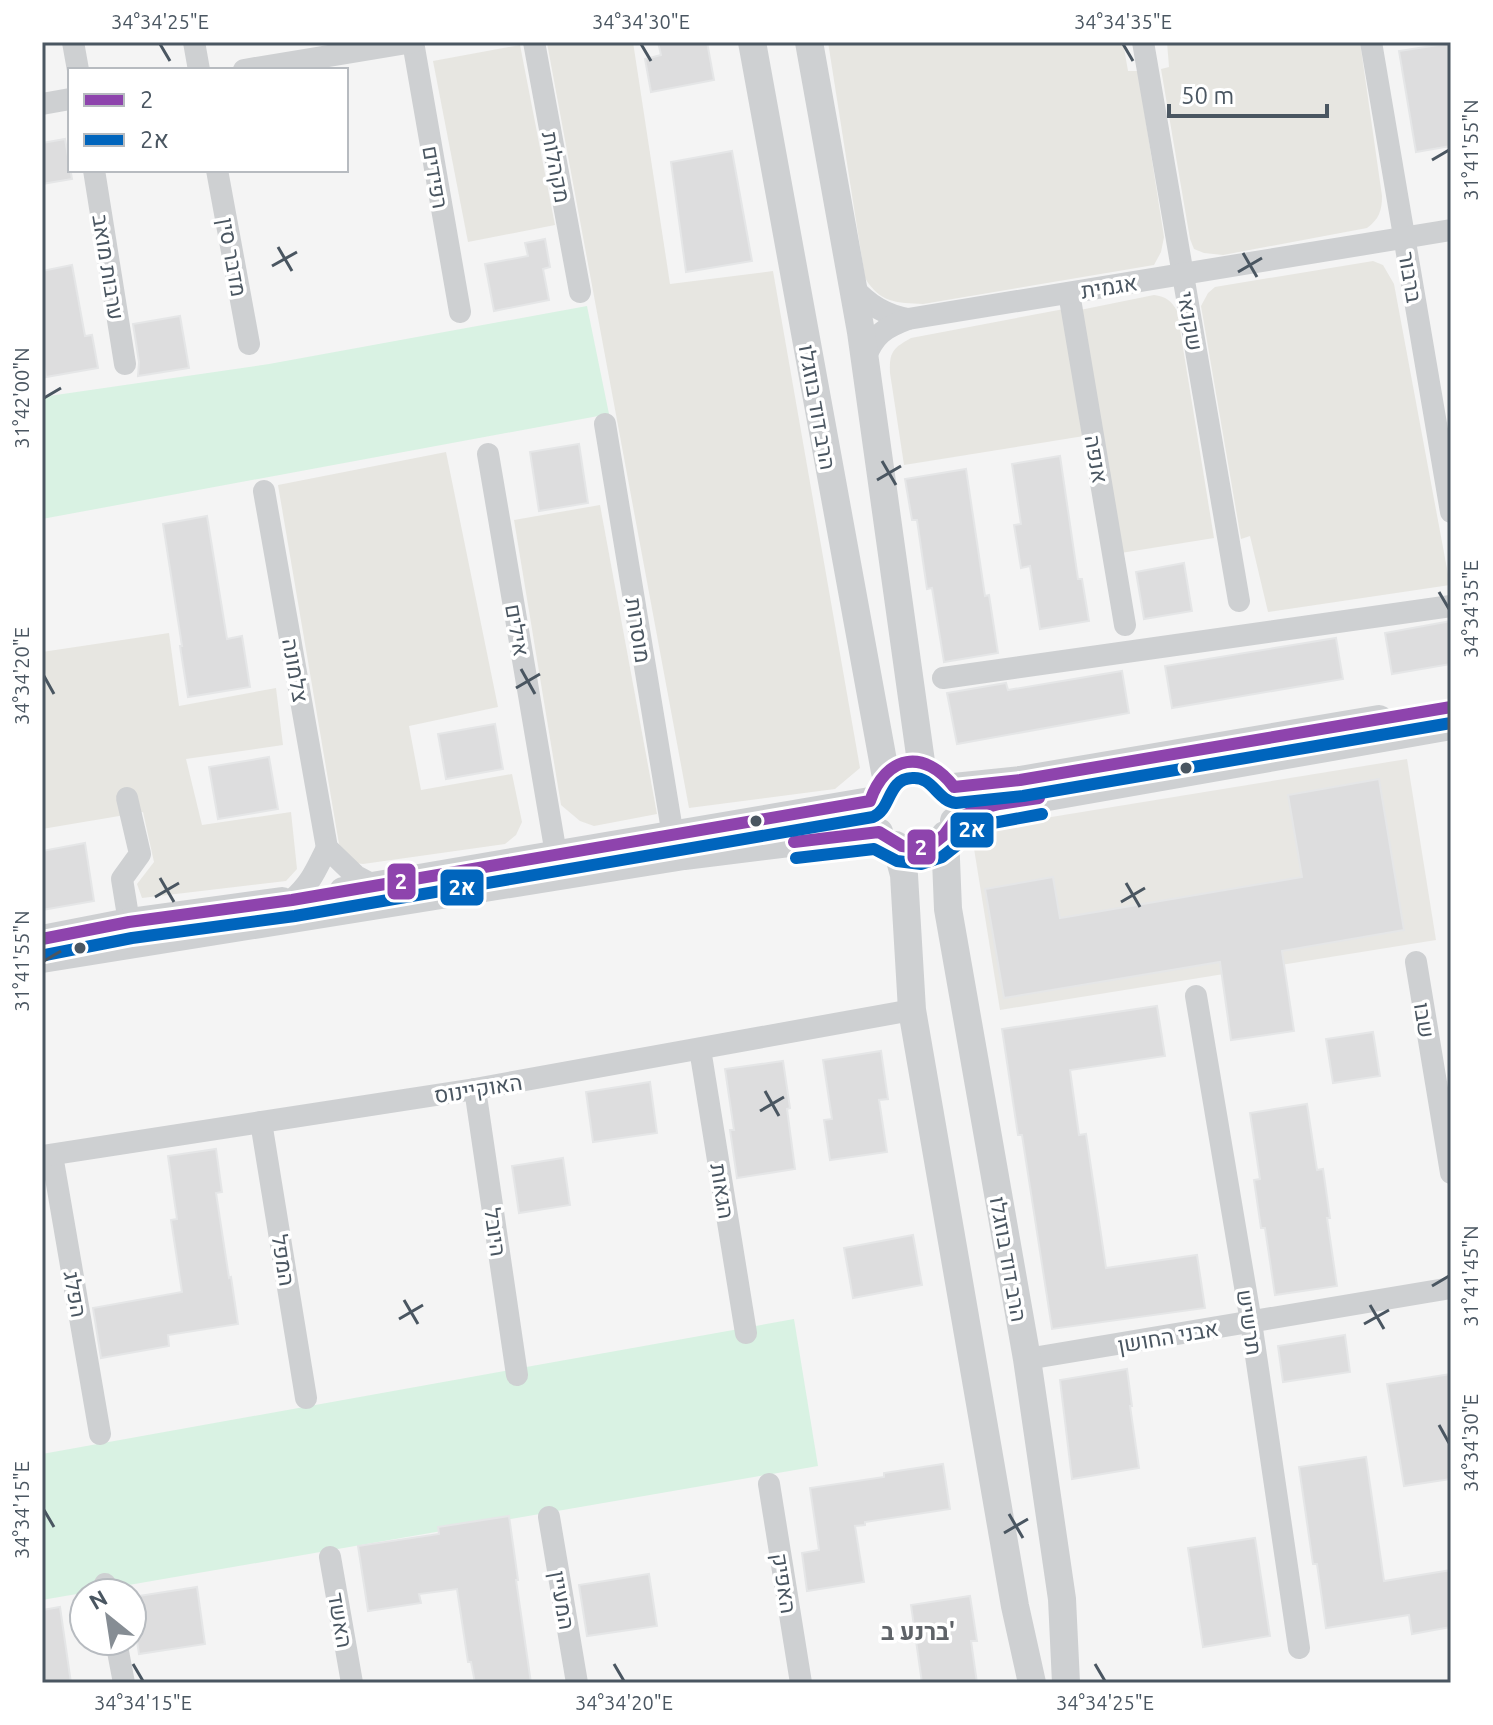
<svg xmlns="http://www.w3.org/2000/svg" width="1493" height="1725" font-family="Ubuntu,Heebo,sans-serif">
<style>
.commercial{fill:#e8e7e3}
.green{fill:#d9f2e3}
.sand{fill:#e7e6e1}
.building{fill:#ddddde;stroke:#e5e6e7;stroke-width:2}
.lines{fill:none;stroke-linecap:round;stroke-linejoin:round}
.minor{stroke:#ced0d2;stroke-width:22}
.tertiary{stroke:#ced0d2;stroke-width:28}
.bus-1-casing{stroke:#fff;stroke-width:18}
.bus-2-casing{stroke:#fff;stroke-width:18}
.bus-1{stroke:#8e44ad;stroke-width:12}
.bus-2{stroke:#0065bd;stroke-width:12}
.ticks{fill:none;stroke:#4a5661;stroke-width:3}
.bus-dot{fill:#4a5661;stroke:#fff;stroke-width:3}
.labels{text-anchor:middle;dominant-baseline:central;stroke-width:7;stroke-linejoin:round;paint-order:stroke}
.street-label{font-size:22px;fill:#4a5661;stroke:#fff}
.neighbourhood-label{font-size:24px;font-weight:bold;fill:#5f6368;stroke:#fff}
.line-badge{stroke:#fff;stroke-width:3}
.badge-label{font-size:22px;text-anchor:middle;font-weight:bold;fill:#fff}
.neatline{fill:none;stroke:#4a5661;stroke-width:3}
.ticks-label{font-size:20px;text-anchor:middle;fill:#4a5661}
</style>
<rect width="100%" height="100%" fill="#f4f4f4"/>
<polygon class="commercial" points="1407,759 1436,940 1000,1010 971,830"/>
<g class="green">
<polygon points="587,306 609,414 42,519 42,397 269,364"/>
<polygon points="794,1319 818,1466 42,1600 42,1454"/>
</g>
<g class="sand">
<polygon points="552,42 633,42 670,284 773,271 860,768 835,789 689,808 547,43"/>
<path d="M828,42H1123L1128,71H1138L1164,237L1161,252L1154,265L923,304C897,303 880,303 865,278Z"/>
<path d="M1167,42H1360L1382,196C1382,211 1379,219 1367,228L1223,255L1204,253L1194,249L1190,239L1161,69L1169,67Z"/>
<polygon points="520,45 555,225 468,242 433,61"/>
<polygon points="1373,261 1383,265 1394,284 1450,585 1268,612 1250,536 1241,539 1201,306 1208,293 1215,287"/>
<path d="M1154,295C1166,297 1171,300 1177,311L1214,538L1121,553L1080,310Z"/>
<path d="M1064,309L1084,436L904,465L890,373C889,352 893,348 911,338Z"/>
<polygon points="446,452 498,707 409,726 421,790 512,774 522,822 516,835 505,844 363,864 348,862 339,844 278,485"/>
<polygon points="600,505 657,814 594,826 580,821 561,805 514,520"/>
<polygon points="169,633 179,706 276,688 283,745 186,759 202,825 291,812 297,869 286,881 142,898 137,884 154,862 143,812 42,829 42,652"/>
</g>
<g class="building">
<polygon points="658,42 707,42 714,80 651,92 645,59 661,55"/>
<polygon points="1451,43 1451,146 1416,152 1399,51"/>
<polygon points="65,139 72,179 42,184 42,143"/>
<polygon points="732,151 752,261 686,272 671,162"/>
<polygon points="545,239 550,267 543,269 549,300 494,311 485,264 528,256 525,243"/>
<polygon points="72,265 85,336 92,335 98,368 46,377 42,353 42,271"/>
<polygon points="180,316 189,368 138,376 139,362 133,324"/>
<polygon points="579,444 588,503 539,511 530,452"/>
<polygon points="1060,456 1078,579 1082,579 1089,621 1040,629 1030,566 1021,568 1014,525 1021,524 1012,464"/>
<polygon points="966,469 985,596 989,595 998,653 944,662 932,588 927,589 917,520 912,520 905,479"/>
<polygon points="207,516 227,639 242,636 250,687 188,697 180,646 182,646 163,524"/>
<polygon points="1184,563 1192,611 1144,619 1136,572"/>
<polygon points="1451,621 1451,664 1392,674 1385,633"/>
<polygon points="1336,638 1343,679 1172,708 1165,666"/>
<polygon points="1122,671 1129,713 957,744 947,693 1006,683 1008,690"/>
<polygon points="495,724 503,769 446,779 438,734"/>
<polygon points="269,757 278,809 218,819 209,767"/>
<polygon points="1379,779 1404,930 1282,951 1294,1031 1231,1040 1220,962 1004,998 985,889 1053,877 1060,918 1302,877 1288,795"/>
<polygon points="85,843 94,901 42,910 42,851"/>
<polygon points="1157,1006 1165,1056 1070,1070 1079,1135 1086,1134 1106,1268 1197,1255 1205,1308 1052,1329 1022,1135 1018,1135 1002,1029"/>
<polygon points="1373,1032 1380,1076 1333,1083 1326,1039"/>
<polygon points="881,1051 888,1099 879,1100 887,1152 830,1160 824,1120 832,1119 823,1060"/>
<polygon points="783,1061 790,1108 787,1109 795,1169 737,1178 730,1130 734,1130 725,1069"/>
<polygon points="650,1082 657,1133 593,1142 586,1092"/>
<polygon points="1307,1104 1317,1170 1323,1169 1330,1218 1327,1218 1337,1286 1275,1295 1265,1228 1261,1228 1254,1180 1260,1179 1250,1113"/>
<polygon points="216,1149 222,1192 216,1193 229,1278 231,1277 238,1324 168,1335 169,1346 101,1358 93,1308 182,1292 171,1220 177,1219 168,1156"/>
<polygon points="563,1158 570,1205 519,1213 512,1166"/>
<polygon points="913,1235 922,1285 853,1298 844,1248"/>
<polygon points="1345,1335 1350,1372 1283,1382 1278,1346"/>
<polygon points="1127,1369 1132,1406 1130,1406 1139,1468 1072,1479 1060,1380"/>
<polygon points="1451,1374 1451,1479 1404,1486 1387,1384"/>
<polygon points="1366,1457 1384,1581 1451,1570 1451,1627 1412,1634 1409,1615 1326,1628 1317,1564 1313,1564 1299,1467"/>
<polygon points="943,1464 950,1509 865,1522 865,1525 855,1526 864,1582 807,1591 802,1553 819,1550 810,1488 884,1477 884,1473"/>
<polygon points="509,1516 518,1580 516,1580 531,1683 475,1683 471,1662 468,1662 457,1589 419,1594 421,1603 368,1611 358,1546 439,1534 438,1527"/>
<polygon points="1255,1538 1270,1636 1203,1647 1188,1548"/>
<polygon points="649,1574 657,1626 587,1636 579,1585"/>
<polygon points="197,1587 205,1644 139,1654 132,1610 132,1597"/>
<polygon points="970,1596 977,1641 971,1641 977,1683 922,1683 911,1605"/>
<polygon points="60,1607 71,1683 42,1683 42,1610"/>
</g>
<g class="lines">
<g class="minor">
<polyline points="73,42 78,70"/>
<polyline points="194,42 199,70"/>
<polyline points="413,42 460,312"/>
<polyline points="534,42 580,292"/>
<polyline points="1143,42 1239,601"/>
<polyline points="1371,42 1451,512"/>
<polyline points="244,70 413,42"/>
<polyline points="42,104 70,99"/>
<polyline points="94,170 125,364"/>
<polyline points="217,170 249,344"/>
<path d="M853,287C868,305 885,315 908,319"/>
<polyline points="1069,293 1125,625"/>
<path d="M865,358C875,334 884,328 908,319L1451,230"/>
<polyline points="605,424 673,836"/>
<polyline points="488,454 556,854"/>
<polyline points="264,491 327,848 356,876 375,886"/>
<polyline points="943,678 1451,606"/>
<polyline points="127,798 140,854 122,879 129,922"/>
<path d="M292,900C312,882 315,871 327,848"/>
<polyline points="1416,962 1451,1173"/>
<polyline points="1196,996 1251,1322 1299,1648"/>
<polyline points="700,1049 746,1333"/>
<polyline points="475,1089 517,1375"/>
<polyline points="261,1122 306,1398"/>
<polyline points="52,1155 100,1434"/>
<polyline points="42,1156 475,1089 912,1010"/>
<polyline points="1027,1359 1451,1288"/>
<polyline points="769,1484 801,1683"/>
<polyline points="549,1517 577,1683"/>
<polyline points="330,1557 352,1683"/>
<polyline points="105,1584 106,1593"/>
<polyline points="116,1641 124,1683"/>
</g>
<g class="tertiary">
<polyline points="752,42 885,772"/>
<polyline points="809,42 861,332 921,762"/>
<polyline points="954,787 1020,780 1379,719"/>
<polyline points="954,821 980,809 1451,726"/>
<polyline points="945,835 948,909 1027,1359 1062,1599 1066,1683"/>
<polyline points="896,845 904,875 912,1010 1015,1606 1032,1683"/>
<polyline points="343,891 870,801"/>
<polyline points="42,939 129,922 282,901"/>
<polyline points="42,959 684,856 879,832"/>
</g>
<g class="bus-1-casing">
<g id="bus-1">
<polyline points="794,842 879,832 902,846 918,848 934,843 944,835 955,820 976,810 999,804 1039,798"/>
<path d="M42,939L129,922L292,900L870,801C886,755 924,748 954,787L1020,780L1451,707"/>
</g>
</g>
<g class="bus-2-casing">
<g id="bus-2">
<polyline points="796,858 874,849 897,861 921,864 942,857 956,846 965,833 982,825 1042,814"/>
<path d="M45,955L132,938L295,916L873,817C892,809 887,779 912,778C933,776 937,801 956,803L1023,796L1451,723"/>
</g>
</g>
<use href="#bus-1" class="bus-1"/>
<use href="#bus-2" class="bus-2"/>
</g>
<path class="ticks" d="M160,44L170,61M641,44L651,61M1123,44L1133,61M1432,160L1449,150M278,247L292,271M1243,253L1257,277M272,266L297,252M1238,272L1262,258M44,398L61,388M882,461L896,485M877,480L901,466M1439,592L1449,609M521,669L535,694M44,676L54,694M516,688L540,674M160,878L174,902M1126,883L1140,907M155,897L179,883M1121,902L1145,888M44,961L61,951M765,1091L779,1116M760,1111L784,1097M1432,1286L1449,1276M404,1300L418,1324M1370,1305L1384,1329M399,1319L423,1305M1364,1324L1389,1310M1439,1425L1449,1443M44,1510L54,1527M1009,1514L1023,1538M1004,1533L1028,1519M133,1664L143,1681M614,1664L624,1681M1095,1664L1105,1681"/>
<g class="bus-dot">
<circle cx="1186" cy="768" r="7"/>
<circle cx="756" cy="821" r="7"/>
<circle cx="80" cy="948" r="7"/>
</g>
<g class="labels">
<g class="street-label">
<text transform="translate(557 167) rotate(79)">מקהלות</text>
<text transform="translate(436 177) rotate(80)">רפידים</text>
<text transform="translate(233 257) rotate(80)">מדבר סין</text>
<text transform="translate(109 267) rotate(81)">ערבות מואב</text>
<text transform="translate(1411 277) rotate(80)">ברבור</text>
<text transform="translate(1109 286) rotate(-9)">אגמית</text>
<text transform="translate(1191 321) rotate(80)">שקנאי</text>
<text transform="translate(818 407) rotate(80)">הרב דוד בוזגלו</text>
<text transform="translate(1097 459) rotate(80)">אנפה</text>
<text transform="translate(518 630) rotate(80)">אילים</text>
<text transform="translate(639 630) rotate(81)">מוסרות</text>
<text transform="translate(296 670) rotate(80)">צלמונה</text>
<text transform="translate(1425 1020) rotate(81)">שבו</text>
<text transform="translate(478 1088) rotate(-9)">האוקיינוס</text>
<text transform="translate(723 1191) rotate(81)">הגאות</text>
<text transform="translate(496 1232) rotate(82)">היובל</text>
<text transform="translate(1009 1259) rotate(80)">הרב דוד בוזגלו</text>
<text transform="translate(284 1260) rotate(81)">המפל</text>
<text transform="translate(76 1294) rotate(80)">הפלג</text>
<text transform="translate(1250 1322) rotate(81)">תרשיש</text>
<text transform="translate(1168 1336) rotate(-10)">אבני החושן</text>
<text transform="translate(785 1583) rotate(81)">האפיק</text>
<text transform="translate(563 1600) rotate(80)">המעיין</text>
<text transform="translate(341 1620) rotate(80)">האשד</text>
</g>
<g class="neighbourhood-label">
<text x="918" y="1631">ברנע ב'</text>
</g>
</g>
<g class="line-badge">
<rect x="949" y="811" width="46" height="38" rx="8" fill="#0065bd"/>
<rect x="906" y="828" width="31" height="38" rx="8" fill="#8e44ad"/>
<rect x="386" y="862" width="31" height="39" rx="8" fill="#8e44ad"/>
<rect x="439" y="868" width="46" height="39" rx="8" fill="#0065bd"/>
</g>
<g class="badge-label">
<text x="972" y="837">2א</text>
<text x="921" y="855">2</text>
<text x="401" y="889">2</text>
<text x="462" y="895">2א</text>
</g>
<rect width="1493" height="1725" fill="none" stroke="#ffffff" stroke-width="88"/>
<rect x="68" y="68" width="280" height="104" fill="#ffffff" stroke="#b7bbc0" stroke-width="2"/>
<rect x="84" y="94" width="40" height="12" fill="#8e44ad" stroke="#b7bbc0" stroke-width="2"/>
<text x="140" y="108" font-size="24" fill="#4a5661">2</text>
<rect x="84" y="134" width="40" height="12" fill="#0065bd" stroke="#b7bbc0" stroke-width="2"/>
<text x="140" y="148" font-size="24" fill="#4a5661">2א</text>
<g transform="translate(108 1617) rotate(330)"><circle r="38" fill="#ffffff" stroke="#b7bbc0" stroke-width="2"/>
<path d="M0-6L14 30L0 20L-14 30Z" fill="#868d94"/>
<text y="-12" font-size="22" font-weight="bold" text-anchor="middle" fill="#4a5661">N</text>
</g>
<path d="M1169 104v12h158v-12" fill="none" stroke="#4a5661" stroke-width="4"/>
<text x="1181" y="104" font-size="24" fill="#4a5661" stroke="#ffffff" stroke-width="6" paint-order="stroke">50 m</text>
<rect x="44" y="44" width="1405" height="1637" class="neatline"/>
<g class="ticks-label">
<text x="160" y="29">34°34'25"E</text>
<text x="641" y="29">34°34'30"E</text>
<text x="1123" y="29">34°34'35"E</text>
<text transform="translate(1471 150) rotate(-90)" y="7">31°41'55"N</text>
<text transform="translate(22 398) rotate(-90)" y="7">31°42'00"N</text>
<text transform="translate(1471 609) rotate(-90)" y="7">34°34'35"E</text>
<text transform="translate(22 676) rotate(-90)" y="7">34°34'20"E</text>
<text transform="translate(22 961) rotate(-90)" y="7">31°41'55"N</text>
<text transform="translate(1471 1276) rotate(-90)" y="7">31°41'45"N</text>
<text transform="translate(1471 1443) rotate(-90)" y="7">34°34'30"E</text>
<text transform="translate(22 1510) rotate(-90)" y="7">34°34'15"E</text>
<text x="143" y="1710">34°34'15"E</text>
<text x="624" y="1710">34°34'20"E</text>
<text x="1105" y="1710">34°34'25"E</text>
</g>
</svg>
